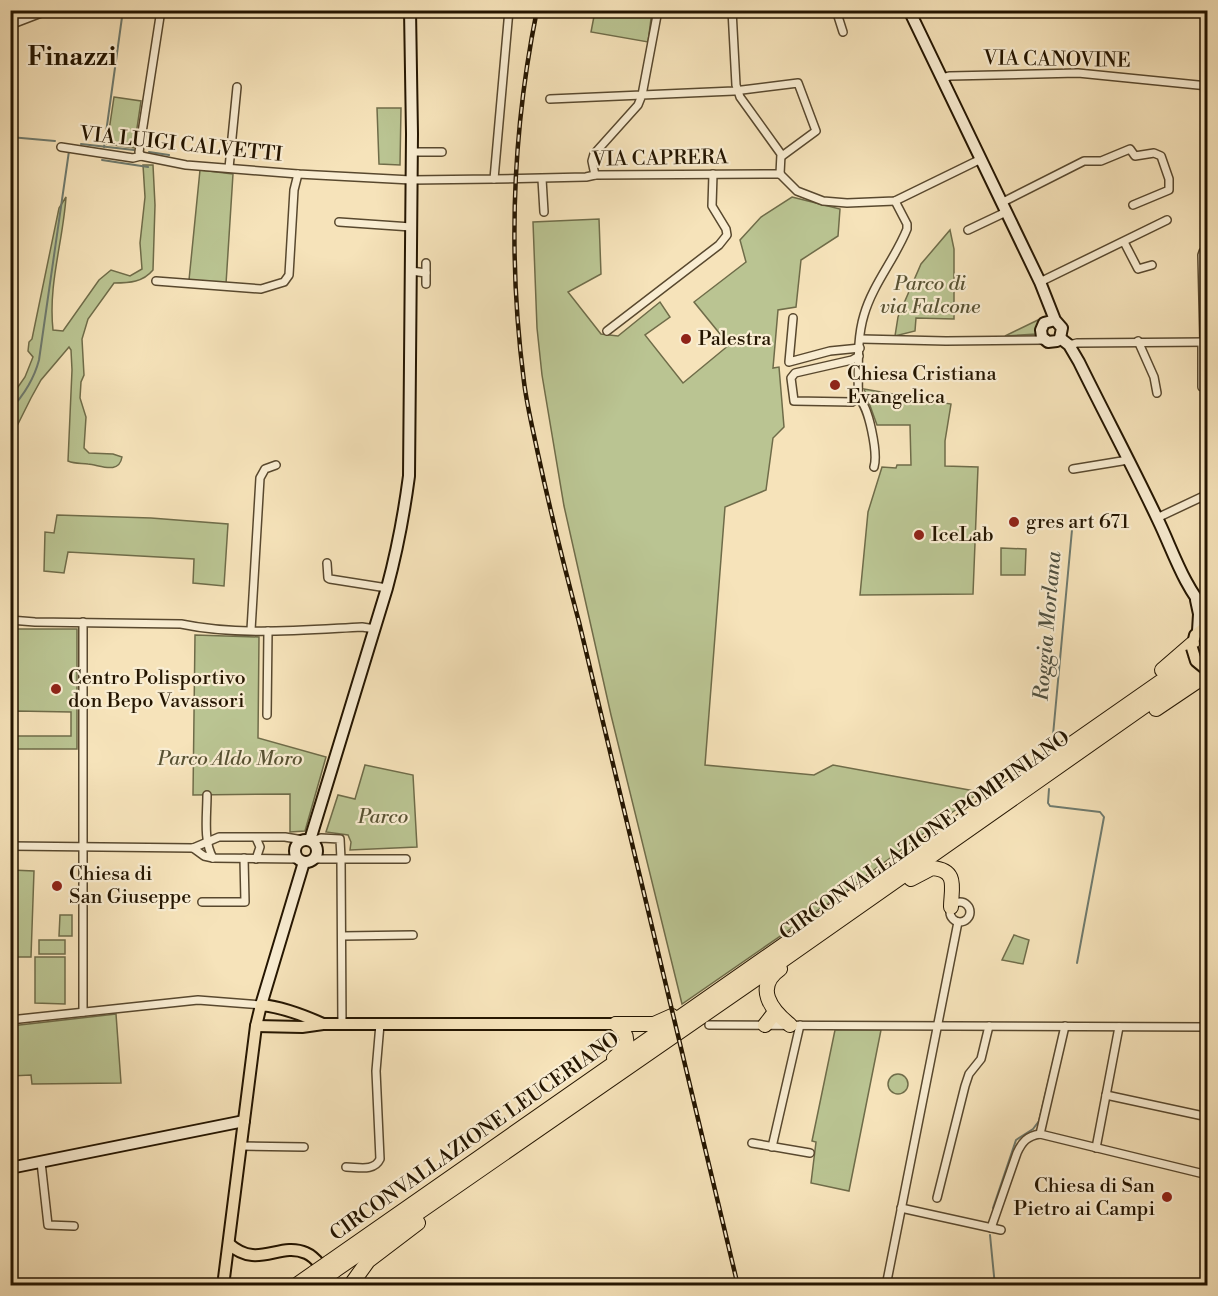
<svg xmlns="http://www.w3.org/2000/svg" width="1218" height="1296" font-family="'Libre Bodoni',serif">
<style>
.green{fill:#bac492;stroke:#6f6c49;stroke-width:1.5;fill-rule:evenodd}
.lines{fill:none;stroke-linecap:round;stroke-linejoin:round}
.stream{stroke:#6e7a6e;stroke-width:2}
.street-casing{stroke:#58482e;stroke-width:10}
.secondary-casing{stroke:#241500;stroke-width:14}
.primary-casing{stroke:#241500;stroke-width:14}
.highway-casing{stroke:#241500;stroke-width:16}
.street{stroke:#f9edd2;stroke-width:7}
.secondary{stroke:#f9edd2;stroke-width:10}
.primary{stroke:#f6e3ba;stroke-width:10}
.highway{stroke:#f6e3ba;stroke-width:14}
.rail-casing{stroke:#241500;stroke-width:4.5}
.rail{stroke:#f9edd2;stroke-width:2;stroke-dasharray:7;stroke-linecap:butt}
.primary-bridge-casing{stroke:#241500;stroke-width:14;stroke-linecap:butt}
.highway-bridge-casing{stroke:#241500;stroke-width:16;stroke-linecap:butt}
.primary-bridge{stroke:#f6e3ba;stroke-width:10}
.highway-bridge{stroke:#f6e3ba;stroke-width:14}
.poi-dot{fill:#8f2418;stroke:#f9edd2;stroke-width:2}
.labels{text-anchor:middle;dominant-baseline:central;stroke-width:4.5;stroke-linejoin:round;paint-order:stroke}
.street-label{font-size:20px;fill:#241500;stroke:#f9edd2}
.park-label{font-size:20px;font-style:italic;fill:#585233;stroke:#f9edd2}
.poi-label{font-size:20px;fill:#241500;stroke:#f9edd2;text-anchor:start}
.water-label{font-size:21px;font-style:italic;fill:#4f5040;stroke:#f9edd2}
.district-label{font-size:26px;font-weight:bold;fill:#241500;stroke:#f9edd2}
</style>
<rect width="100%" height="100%" fill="#f6e3ba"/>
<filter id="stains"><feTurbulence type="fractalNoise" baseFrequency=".00333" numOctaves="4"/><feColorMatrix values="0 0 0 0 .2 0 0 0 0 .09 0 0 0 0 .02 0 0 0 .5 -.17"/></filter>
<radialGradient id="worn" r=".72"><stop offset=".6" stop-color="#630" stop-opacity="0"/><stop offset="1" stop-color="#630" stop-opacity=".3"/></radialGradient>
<g class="green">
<rect x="447" y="11" width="36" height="4"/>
<polygon points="595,11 652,11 648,42 591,32"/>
<polygon points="114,97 141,101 134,148 107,144"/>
<polygon points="377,108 401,108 400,165 379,164"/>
<path d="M143,165H153L155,205L153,270C143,282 130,283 114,283L88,319L82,339L84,375L81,382L80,398L86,417L84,448L89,453L113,454L122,457C119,475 100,465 88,464C81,463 75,464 68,461L72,370L71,350L69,347L41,380L31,398L17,426L15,436L16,447L11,463V397L25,377L33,357L28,351L29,342L32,339L59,208L66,197C63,242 48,284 53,330L63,331L99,280L111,270L130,276L142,269L140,243L145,197Z"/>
<polygon points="200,170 233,174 226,284 189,280"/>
<polygon points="792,197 840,209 838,236 801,260 796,307 778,310 773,368 779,367 784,427 773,438 766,490 725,507 705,765 814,775 833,765 980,792 837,897 682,1004 611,715 564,506 542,375 537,328 533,222 599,219 601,274 568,292 601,334 618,336 660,302 670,317 645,335 683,383 729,345 694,302 746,262 740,240 761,217"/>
<polygon points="950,230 954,249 954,319 916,318 915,331 895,336 898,317 921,264"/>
<polygon points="1042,318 1037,334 1005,336"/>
<polygon points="864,389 951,404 945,441 945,466 978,467 973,594 860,595 868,512 882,467 896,468 897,465 911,465 910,425 877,425"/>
<polygon points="57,515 151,518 228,524 224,586 193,583 194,559 68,552 64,573 44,571 45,532 54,533"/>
<polygon points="1001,548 1026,549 1025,575 1001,575"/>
<path d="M11,629H77V749H11ZM16,711L71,712V736H16Z"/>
<polygon points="195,635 259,637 258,738 326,757 305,831 290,832 290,794 193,795"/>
<polygon points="365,765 413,775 417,847 350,850 351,842 348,835 326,832 338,795 355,799"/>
<polygon points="11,870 34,871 31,957 11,957"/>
<polygon points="60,915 72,915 72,936 59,936"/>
<polygon points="1014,935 1029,940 1023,964 1002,960"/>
<rect x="39" y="940" width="26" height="14"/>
<polygon points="35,957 65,957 65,1004 35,1003"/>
<polygon points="116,1014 121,1083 32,1084 31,1075 11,1076 11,1026"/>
<polygon points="835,1030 881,1030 849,1191 811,1183 816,1142 812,1141"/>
<circle cx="898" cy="1084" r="10"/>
</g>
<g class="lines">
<g class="stream">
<polyline points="10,137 55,141"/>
<polyline points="81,144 134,150"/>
<polyline points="104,147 123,10"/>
<polyline points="149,152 169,155"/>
<polyline points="102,160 148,167"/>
<path d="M10,410C24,395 34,379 39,360L69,151"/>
<polyline points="1053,735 1073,519"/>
<polyline points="1049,789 1048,803 1050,806 1100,812 1104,817 1077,963"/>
<polyline points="993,1208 1016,1140 1033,1129 1039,1121 1060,1033"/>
<polyline points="990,1235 995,1286"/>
</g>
<g class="street-casing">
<g id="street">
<polyline points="732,10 736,85 740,97 781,154 780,174"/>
<polyline points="836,10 843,32"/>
<polyline points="10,25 49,10"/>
<polyline points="941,78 950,76 1078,73 1208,86"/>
<polyline points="550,99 642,95 658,10"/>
<polyline points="61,147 133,158 141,156 186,165 298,174 411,180 494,179 509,10"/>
<polyline points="411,152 442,152"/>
<polyline points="141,156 139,152 161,10"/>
<polyline points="229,168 237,87"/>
<polyline points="780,174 797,191 823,201 847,203 895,201 981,159"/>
<polyline points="595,175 592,161 594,154 638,105 642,95 734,91 798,83 816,131 782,156"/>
<polyline points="494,179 586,177 595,175 780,174"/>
<polyline points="542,179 544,212"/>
<polyline points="1001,203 1084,161 1101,161 1130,149 1135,156 1154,153 1161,156 1169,179 1169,190 1133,205"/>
<polyline points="339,222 411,227"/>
<polyline points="968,230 1006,212"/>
<polyline points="1124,242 1138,269 1152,265"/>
<polyline points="411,271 426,273 426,263"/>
<polyline points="426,273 426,284"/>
<polyline points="156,281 261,289 284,282 289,275 294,190 298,174"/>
<polyline points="1040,282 1167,220"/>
<polyline points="793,318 789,362 830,351 860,348"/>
<polyline points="607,331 719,245 727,235 726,229 712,206 713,174"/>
<polyline points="861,339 946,341 1045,340"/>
<polyline points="1138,341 1154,377 1157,393"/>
<polyline points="1204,342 1202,255 1203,252 1208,248"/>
<polyline points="1069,345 1077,343 1208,342"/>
<polyline points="1202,387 1202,342"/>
<polyline points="858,398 852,402 794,401 791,378 795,373 852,360 859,356"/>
<path d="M874,467C878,454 869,405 858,398C859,372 856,341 864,315C873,284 895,259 907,229V224L895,201"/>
<polyline points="1073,469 1128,460"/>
<polyline points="1157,518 1208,494"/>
<polyline points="327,563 328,578 330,579 387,588"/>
<path d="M10,620L35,622L181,624C238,636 303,630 362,627L375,629"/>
<polyline points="83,622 83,1012"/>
<polyline points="251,630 260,478 265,469 276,465"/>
<polyline points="267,715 268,631"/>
<path d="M207,795C207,815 203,841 213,858"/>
<polyline points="10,846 193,848 219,837 285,837 303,840"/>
<polyline points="193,848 204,856 213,858 299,859"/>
<polyline points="256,859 260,847 256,838"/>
<polyline points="310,861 316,859 341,859 340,839 321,838 313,841"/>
<circle cx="960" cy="912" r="10"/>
<polyline points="202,902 245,902 244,858"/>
<polyline points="342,936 413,935"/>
<polyline points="10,1020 198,1000 261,1005"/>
<polyline points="342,1025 341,859 406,859"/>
<polyline points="709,1025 1208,1027"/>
<polyline points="1207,1027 1208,1114"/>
<polyline points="1106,1095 1208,1117"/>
<polyline points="1040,1134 1208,1175"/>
<polyline points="1040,1134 1065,1026"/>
<polyline points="752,1143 810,1153"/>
<polyline points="241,1146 304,1147"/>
<polyline points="772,1147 800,1025"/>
<polyline points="1096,1148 1119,1027"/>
<polyline points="41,1162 48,1225 74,1226"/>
<path d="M346,1167C358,1167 374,1172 380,1159L376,1071L380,1024"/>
<polyline points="937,1198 965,1086 969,1074 981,1059 989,1026"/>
<polyline points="901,1208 1001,1230"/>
<path d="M991,1228L1017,1153C1022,1142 1027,1136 1040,1134"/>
<polyline points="886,1286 958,922"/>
</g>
</g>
<g class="secondary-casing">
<g id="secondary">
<polyline points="909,10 1040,282 1055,320 1062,328 1060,338 1057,341 1048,342 1042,337 1041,330 1044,323 1055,320"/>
<path d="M1060,338L1069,345L1079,362C1105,415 1133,467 1158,520C1173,551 1184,587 1208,613"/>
<polyline points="1196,600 1199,614 1198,631"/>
<circle cx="306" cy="851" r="11"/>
<path d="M310,840L387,588C397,551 404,514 409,476L412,134L410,10"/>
<polyline points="261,1005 304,862"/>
<polyline points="10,1168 244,1121"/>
</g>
</g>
<g class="primary-casing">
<g id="primary">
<polyline points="1192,648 1195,635 1208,624"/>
<polyline points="256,1026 302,1027 323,1024 616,1024"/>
<path d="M229,1244C258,1270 279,1241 306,1253C318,1258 327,1275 334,1286"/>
<path d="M223,1286L256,1026L261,1005C283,1007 303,1015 323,1024"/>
</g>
</g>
<g class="highway-casing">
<g id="highway">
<polyline points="1200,654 1208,649"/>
<polyline points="1206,663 1208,662"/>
<polyline points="1162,670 1192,644"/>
<polyline points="1156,709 1208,674"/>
<path d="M911,879L932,868C959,870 951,889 951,907"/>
<path d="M780,969C754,987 771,1010 790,1025"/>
<polyline points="616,1024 654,1024 672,1016"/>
<polyline points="765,1025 775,1012"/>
<path d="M614,1058C629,1046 631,1036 616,1024"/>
<polyline points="328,1263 1186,664"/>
<polyline points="334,1271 773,967 1193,672"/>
<polyline points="295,1286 315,1272"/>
<polyline points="350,1286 368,1261 418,1223"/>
</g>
</g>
<use href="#street" class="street"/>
<use href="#secondary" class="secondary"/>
<use href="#primary" class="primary"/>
<use href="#highway" class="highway"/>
<g class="rail-casing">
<path id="rail" d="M537,10C512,133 508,258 524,382C527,406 533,430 538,454C550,510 564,566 579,622L738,1286"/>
</g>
<use href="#rail" class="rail"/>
<g class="primary-bridge-casing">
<polyline id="primary-bridge" points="1192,648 1196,661 1207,670"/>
</g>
<g class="highway-bridge-casing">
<g id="highway-bridge">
<polyline points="315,1272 328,1263"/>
<polyline points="320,1281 334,1271"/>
</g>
</g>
<use href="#primary-bridge" class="primary-bridge"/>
<use href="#highway-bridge" class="highway-bridge"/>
</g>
<g class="poi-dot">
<circle cx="686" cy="339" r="6"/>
<circle cx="835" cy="385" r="6"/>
<circle cx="1014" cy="522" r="6"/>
<circle cx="919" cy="535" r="6"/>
<circle cx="56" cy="689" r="6"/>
<circle cx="57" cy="886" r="6"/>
<circle cx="1167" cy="1197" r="6"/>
</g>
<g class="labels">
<g class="street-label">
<text transform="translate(1057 60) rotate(1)">VIA CANOVINE</text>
<text transform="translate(181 145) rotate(6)">VIA LUIGI CALVETTI</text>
<text transform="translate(660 159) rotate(-1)">VIA CAPRERA</text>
<text transform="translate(925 836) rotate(-35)">CIRCONVALLAZIONE POMPINIANO</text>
<text transform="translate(475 1137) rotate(-35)">CIRCONVALLAZIONE LEUCERIANO</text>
</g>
<g class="park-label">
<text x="930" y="284">Parco di<tspan x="930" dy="23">via Falcone</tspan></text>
<text x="230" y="759">Parco Aldo Moro</text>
<text x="383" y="817">Parco</text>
</g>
<g class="poi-label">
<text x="698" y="339">Palestra</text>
<text x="847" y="374">Chiesa Cristiana<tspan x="847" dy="23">Evangelica</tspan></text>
<text x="1026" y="522">gres art 671</text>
<text x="931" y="535">IceLab</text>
<text x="68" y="678">Centro Polisportivo<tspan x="68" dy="23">don Bepo Vavassori</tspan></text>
<text x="69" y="874">Chiesa di<tspan x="69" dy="23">San Giuseppe</tspan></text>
<text x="1155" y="1186" text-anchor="end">Chiesa di San<tspan x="1155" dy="23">Pietro ai Campi</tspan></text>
</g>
<g class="water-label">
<text transform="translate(1048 626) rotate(-85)">Roggia Morlana</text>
</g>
<g class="district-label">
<text x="72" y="57">Finazzi</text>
</g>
</g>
<rect width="1218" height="1296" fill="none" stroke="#f6e3ba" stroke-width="36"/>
<rect x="12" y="12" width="1194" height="1272" fill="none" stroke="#241500" stroke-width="3"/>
<rect x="18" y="18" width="1182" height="1260" fill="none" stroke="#241500" stroke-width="1.5"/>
<rect width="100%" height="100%" filter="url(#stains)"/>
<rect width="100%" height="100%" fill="url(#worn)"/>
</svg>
